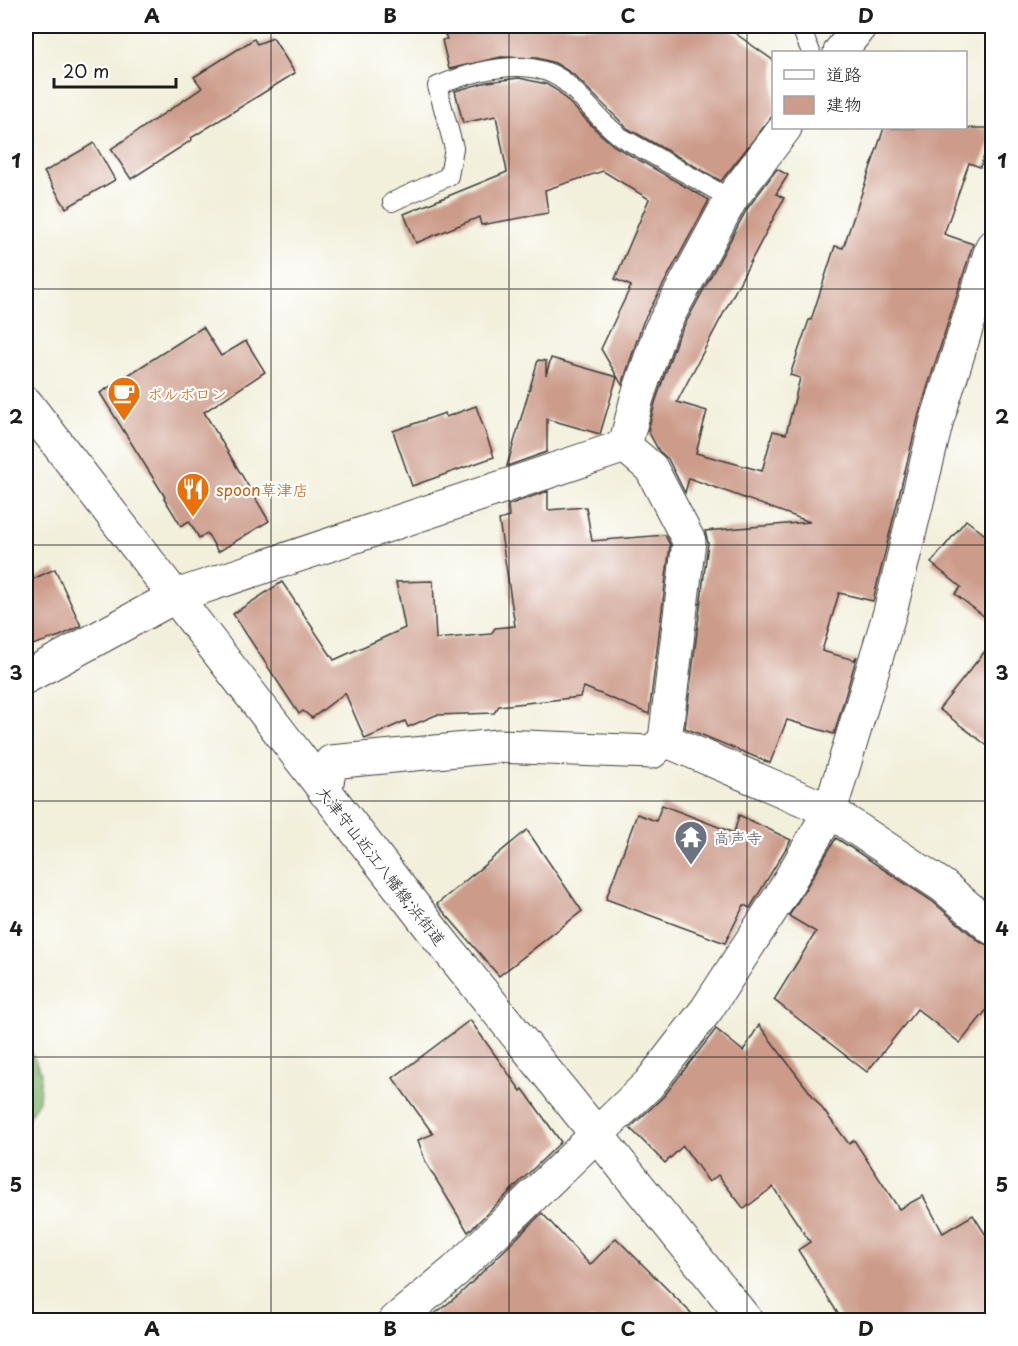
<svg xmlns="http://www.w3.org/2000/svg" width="1018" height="1346" font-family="'Playpen Sans','Klee One',sans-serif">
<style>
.forest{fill:#87b872;stroke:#526a47;stroke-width:1.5}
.building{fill:#cc9b8a}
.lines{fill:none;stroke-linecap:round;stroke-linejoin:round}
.service-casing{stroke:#3c3c39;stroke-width:20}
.minor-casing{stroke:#3c3c39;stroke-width:35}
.primary-casing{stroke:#3c3c39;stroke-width:35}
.service{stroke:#fff;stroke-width:18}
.minor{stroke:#fff;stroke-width:33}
.primary{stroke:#fff;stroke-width:33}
.grid{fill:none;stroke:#1c1c1c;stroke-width:1.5;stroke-opacity:0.55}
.labels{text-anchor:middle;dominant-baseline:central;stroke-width:4.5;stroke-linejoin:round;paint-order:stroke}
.food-label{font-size:16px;fill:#c56008;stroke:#fff;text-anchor:start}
.worship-label{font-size:16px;fill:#5b616d;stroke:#fff;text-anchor:start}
.street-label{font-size:16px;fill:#1c1c1c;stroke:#fff}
.neatline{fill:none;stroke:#1c1c1c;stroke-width:2}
.grid-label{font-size:20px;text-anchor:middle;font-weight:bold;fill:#1c1c1c}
</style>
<rect width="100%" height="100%" fill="#fff"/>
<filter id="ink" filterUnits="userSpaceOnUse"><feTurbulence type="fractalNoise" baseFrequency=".0167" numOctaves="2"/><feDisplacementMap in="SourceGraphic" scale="12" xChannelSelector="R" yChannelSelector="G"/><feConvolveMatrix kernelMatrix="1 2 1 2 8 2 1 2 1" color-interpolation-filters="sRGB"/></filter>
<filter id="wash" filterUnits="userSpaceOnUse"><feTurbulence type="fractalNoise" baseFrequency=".008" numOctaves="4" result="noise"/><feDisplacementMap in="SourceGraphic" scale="24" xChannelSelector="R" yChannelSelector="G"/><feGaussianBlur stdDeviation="1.35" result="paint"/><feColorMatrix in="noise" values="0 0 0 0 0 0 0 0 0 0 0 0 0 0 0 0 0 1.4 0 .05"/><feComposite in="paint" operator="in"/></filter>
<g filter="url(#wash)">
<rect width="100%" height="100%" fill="#f2efdb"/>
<polygon class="forest" points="26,1041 41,1073 39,1101 26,1121"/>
<g id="blocks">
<g class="building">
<polygon points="441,26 725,26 774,61 774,114 721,181 627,128 573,74 555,63 537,58 501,57 449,69 442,40 447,39"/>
<polygon points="273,38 295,73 191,138 192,140 131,179 111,149 202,88 194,77 254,39 257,44"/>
<polygon points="519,78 546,84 558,91 598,132 614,146 709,200 643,322 622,385 601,349 631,286 615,279 649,199 603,171 545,190 548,213 481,225 479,217 416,243 404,214 507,172 496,116 463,123 455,91 487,82"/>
<polygon points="884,128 993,128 993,132 980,167 969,163 944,234 973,244 919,414 873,601 839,593 822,651 854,660 857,656 834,734 787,720 770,763 685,728 708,543 705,531 810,522 689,478 685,493 668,459 659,451 648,431 655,403 677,339 747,209 777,169 788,175 776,194 784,198 677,402 707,411 696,453 762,471 773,431 786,434 800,378 790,375 809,320 811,320 835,246 843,248"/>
<polygon points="94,143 115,180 66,208 44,172"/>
<polygon points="203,327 221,356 246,341 265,372 204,412 269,521 218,552 207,533 199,538 189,521 181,526 164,498 165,497 100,393"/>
<polygon points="551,358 617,377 600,434 547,419 547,452 507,466 538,360 546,361 546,375"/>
<polygon points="476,406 494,457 412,486 393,431 445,413 446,417"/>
<polygon points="548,491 548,510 586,507 592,541 665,535 670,545 649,714 584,687 580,697 499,706 494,713 436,715 408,727 405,721 365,739 345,693 312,718 303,711 299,714 233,614 282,582 334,660 405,628 396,582 433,581 436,639 491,634 495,628 515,626 499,520 509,517 508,505"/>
<polygon points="966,520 993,541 993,623 955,594 961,587 931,563"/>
<polygon points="55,569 81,626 60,636 26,647 26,582"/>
<polygon points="993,641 993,750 939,709"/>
<polygon points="662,805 734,833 739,815 791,840 750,908 744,905 725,943 606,899 637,814 656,821"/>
<polygon points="527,830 582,911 499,976 437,904"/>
<polygon points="836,838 932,901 980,942 993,946 993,1002 960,1043 917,1009 867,1072 774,1000 816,932 789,916"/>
<polygon points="470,1020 521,1091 523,1089 561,1142 468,1232 426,1163 418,1140 433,1134 393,1078"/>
<polygon points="759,1025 849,1144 854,1140 899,1209 923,1196 943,1233 973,1215 993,1246 993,1320 842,1320 798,1250 810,1242 773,1187 744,1209 718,1175 709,1182 683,1146 665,1163 630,1128 664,1096 716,1029 743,1051"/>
<polygon points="542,1213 590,1265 616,1238 698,1320 427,1320 461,1293"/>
</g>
</g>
</g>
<g filter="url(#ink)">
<use href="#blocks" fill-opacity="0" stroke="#3c3c39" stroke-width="1.5"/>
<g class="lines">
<g class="service-casing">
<g id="service">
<polyline points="800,26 811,52"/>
<path d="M392,202L449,176L454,148L437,86C474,71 530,54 565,82C585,99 600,122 621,137L731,199"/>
</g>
</g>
<g class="minor-casing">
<g id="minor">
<polyline points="840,52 860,26"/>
<polyline points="625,446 651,468 689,541 665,740 830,811 943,886 992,928"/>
<polyline points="625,446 637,398 660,331 731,199 785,128"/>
<polyline points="26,677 176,596 625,446"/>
<polyline points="325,792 331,762 498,746 652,752 665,740"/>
<polyline points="396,1320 455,1271 649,1084 707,1009 781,895 830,811 890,612 937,420 992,247"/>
</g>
</g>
<g class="primary-casing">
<polyline id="primary" points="26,403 437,936 746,1320"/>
</g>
<use href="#service" class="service"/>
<use href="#minor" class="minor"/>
<use href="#primary" class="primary"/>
</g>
</g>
<path class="grid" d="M271,26V1320M509,26V1320M747,26V1320M26,289H992M26,545H992M26,801H992M26,1057H992"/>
<defs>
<g id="cafe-pin" transform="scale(1.725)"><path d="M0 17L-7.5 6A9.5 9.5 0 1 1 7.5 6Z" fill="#e8710a" stroke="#fff"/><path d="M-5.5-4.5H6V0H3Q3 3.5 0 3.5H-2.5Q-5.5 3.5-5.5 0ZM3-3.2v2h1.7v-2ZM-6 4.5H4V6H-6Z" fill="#fff"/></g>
<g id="restaurant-pin" transform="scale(1.725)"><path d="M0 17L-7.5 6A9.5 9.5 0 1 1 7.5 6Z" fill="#e8710a" stroke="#fff"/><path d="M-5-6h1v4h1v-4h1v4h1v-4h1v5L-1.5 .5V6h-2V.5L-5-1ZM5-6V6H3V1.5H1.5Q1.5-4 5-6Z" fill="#fff"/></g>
<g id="temple-pin" transform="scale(1.725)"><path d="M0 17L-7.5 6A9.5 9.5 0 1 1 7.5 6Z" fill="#6b7280" stroke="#fff"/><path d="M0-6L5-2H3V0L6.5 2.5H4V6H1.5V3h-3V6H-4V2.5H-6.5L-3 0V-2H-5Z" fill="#fff"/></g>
</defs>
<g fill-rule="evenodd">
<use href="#cafe-pin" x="124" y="393"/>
<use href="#restaurant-pin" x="193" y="489"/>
<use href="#temple-pin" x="691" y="837"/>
</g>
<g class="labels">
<g class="food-label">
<text x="147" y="393">ポルボロン</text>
<text x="216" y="489">spoon草津店</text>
</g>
<g class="worship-label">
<text x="714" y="837">高声寺</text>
</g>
<g class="street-label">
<text transform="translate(382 865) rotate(52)">大津守山近江八幡線;浜街道</text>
</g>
</g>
<rect width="1018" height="1346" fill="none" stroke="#fff" stroke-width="66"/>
<rect x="772" y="51" width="195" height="78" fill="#ffffff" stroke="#a4a4a4" stroke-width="1.5"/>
<rect x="784" y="70" width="30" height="9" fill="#ffffff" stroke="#a4a4a4" stroke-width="1.5"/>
<text x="826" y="81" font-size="18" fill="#1c1c1c">道路</text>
<rect x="784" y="96" width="30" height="18" fill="#cc9b8a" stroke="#a4a4a4" stroke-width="1.5"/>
<text x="826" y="111" font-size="18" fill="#1c1c1c">建物</text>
<path d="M54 78v9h122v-9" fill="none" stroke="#1c1c1c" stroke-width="3"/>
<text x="63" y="78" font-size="18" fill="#1c1c1c" stroke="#ffffff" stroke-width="4.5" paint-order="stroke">20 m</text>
<rect x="33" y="33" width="952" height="1280" class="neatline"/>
<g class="grid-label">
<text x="152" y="23">A</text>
<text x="390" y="23">B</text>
<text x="628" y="23">C</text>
<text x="866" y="23">D</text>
<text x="16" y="168">1</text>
<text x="1002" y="168">1</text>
<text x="16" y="424">2</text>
<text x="1002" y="424">2</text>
<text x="16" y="680">3</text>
<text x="1002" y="680">3</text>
<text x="16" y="936">4</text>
<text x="1002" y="936">4</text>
<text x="16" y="1192">5</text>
<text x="1002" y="1192">5</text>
<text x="152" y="1336">A</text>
<text x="390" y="1336">B</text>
<text x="628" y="1336">C</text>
<text x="866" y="1336">D</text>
</g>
</svg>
